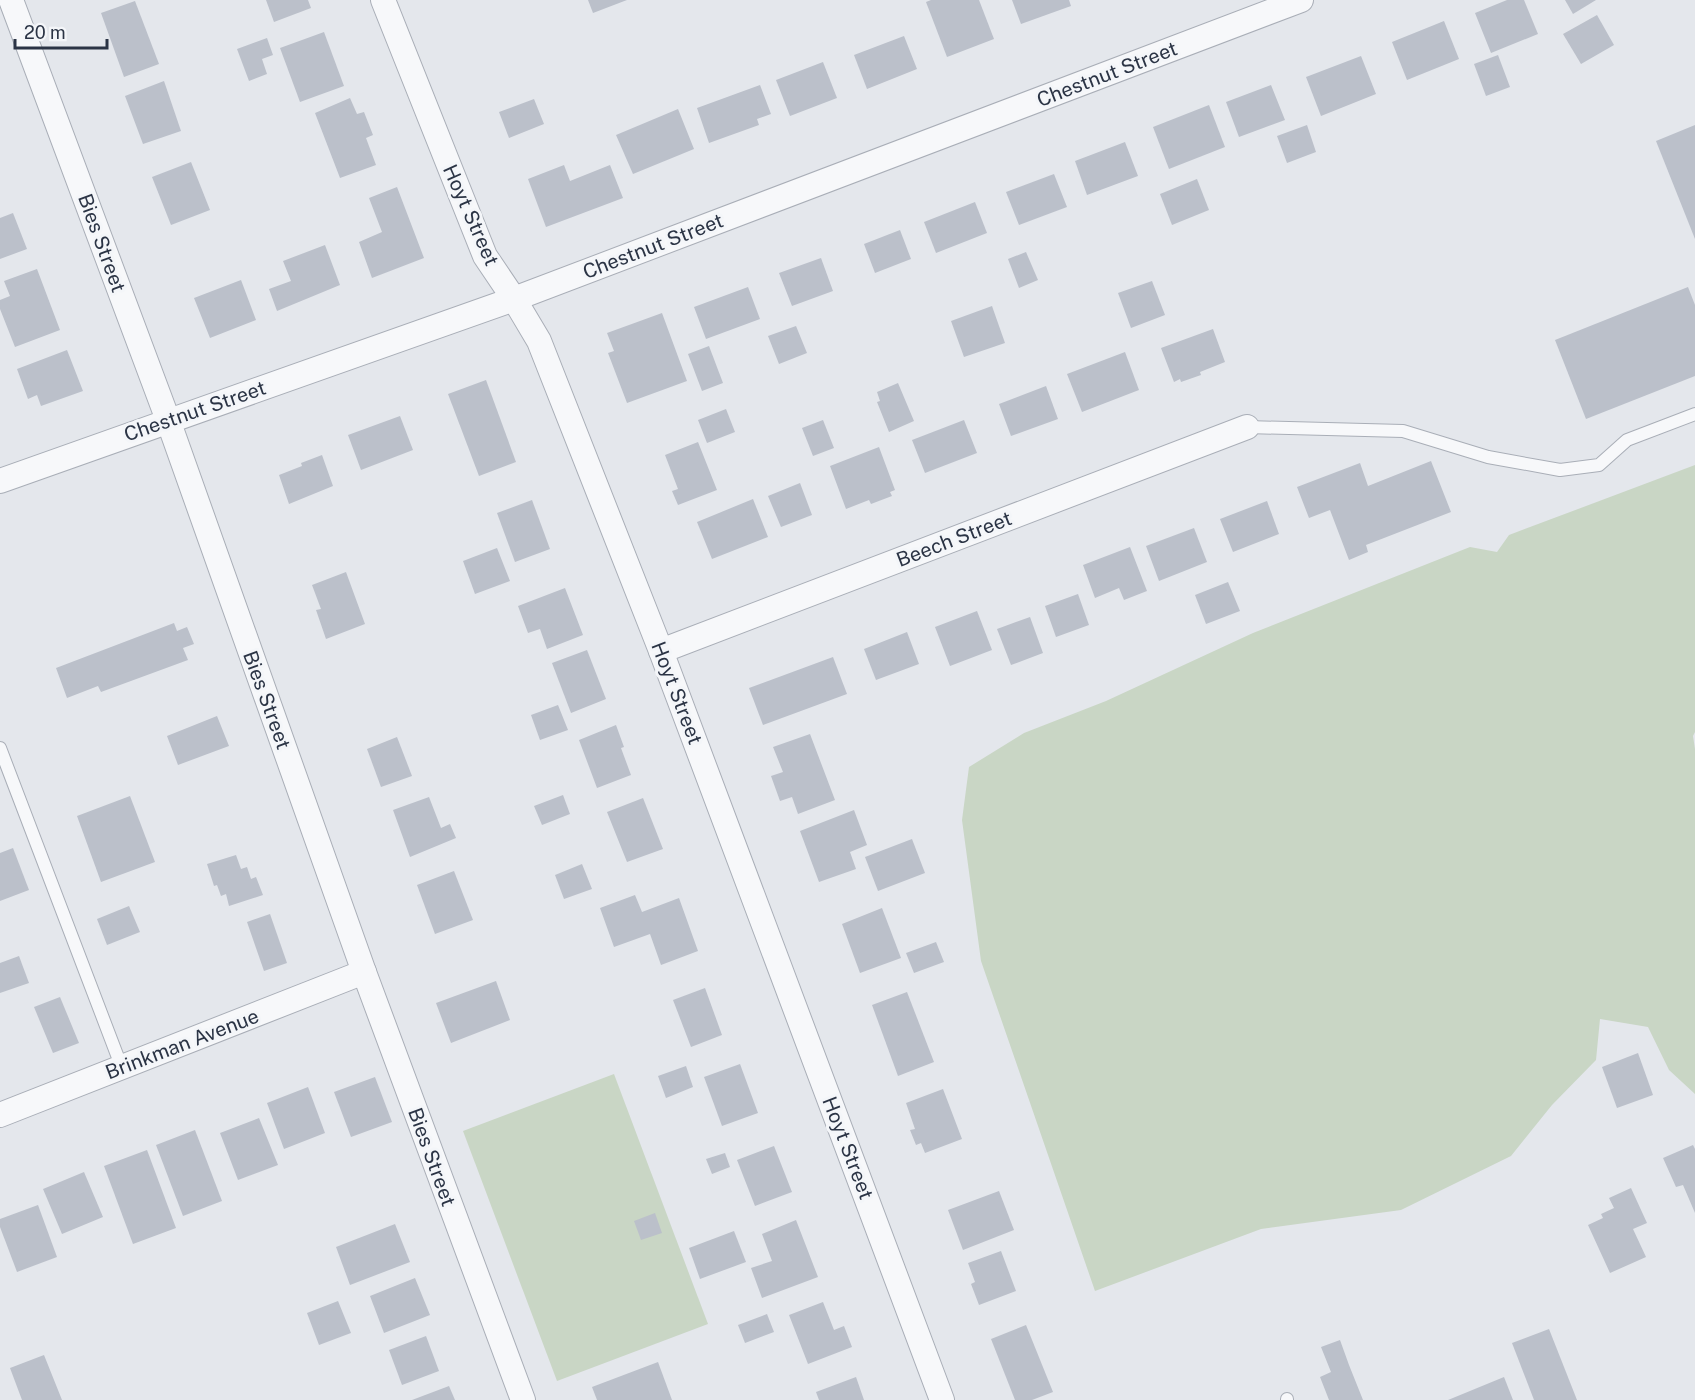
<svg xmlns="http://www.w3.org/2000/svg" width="1695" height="1400" font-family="'Public Sans',sans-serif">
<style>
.green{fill:#c9d6c5}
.building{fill:#bbc0ca}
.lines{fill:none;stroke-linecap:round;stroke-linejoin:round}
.service-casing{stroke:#a9aeb7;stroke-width:14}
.minor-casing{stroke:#a9aeb7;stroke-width:26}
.service{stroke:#f7f8fa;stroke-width:12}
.minor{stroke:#f7f8fa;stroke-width:24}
.labels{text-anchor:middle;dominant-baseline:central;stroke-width:6;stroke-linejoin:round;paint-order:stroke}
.street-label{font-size:20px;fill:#2b3445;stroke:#f4f6f9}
</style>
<rect width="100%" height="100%" fill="#e4e7ec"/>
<g class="green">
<polygon points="1695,465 1695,732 1693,736 1695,749 1695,1094 1669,1070 1648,1027 1600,1019 1596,1060 1552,1105 1511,1156 1401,1210 1261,1229 1095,1291 981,961 962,820 969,767 1024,733 1106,701 1253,633 1470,547 1497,552 1509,535"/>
<polygon points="614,1074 708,1324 557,1381 463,1131"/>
</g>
<g class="building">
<polygon points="266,0 308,0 311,8 274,22"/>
<polygon points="588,0 627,0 593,13"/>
<polygon points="931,0 979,0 994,39 947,57 926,2"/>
<polygon points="1012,0 1069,0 1071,6 1021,24"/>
<polygon points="1507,0 1524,0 1538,34 1491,53 1475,13"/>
<polygon points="1565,0 1596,0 1573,14"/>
<polygon points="135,1 159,64 124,77 101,13"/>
<polygon points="1597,15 1614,45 1581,64 1563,34"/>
<polygon points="1444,21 1459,59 1407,80 1392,42"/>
<polygon points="324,32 344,86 300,102 280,48"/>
<polygon points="904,36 917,69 867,89 854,55"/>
<polygon points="267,38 273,55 262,59 267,74 249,81 237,49"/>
<polygon points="1498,55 1510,87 1486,96 1474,64"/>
<polygon points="1361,56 1376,94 1321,116 1306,77"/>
<polygon points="823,62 837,98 790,116 776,80"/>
<polygon points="164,81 181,131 143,144 125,96"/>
<polygon points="760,85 771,114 757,119 759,125 709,143 697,108"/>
<polygon points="1271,85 1285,120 1239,137 1226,102"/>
<polygon points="350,98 357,114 364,112 373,135 366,138 376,165 340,178 315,113"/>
<polygon points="534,99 544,124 509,138 499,112"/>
<polygon points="1209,105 1225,147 1169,169 1153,127"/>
<polygon points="678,109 694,149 633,174 616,135"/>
<polygon points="1307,125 1316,152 1287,163 1277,136"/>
<polygon points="1695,125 1695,239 1656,141"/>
<polygon points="1125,142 1138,176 1087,195 1075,161"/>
<polygon points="191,162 210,210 171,225 152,177"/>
<polygon points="564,165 570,181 610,165 623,198 546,227 528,179"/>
<polygon points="1054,174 1067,207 1019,225 1006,192"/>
<polygon points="1197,179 1209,210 1172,225 1160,194"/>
<polygon points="397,187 424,258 372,278 359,242 382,232 369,198"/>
<polygon points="975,202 987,233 936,253 924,222"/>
<polygon points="13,213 27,249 0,259 0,218"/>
<polygon points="900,230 911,259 875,273 864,244"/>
<polygon points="325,245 340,285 277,311 269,289 291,281 283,261"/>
<polygon points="1026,252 1038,280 1019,288 1008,259"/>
<polygon points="821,258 833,291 792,306 779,273"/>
<polygon points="37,269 60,330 15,347 0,309 0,300 10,296 4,281"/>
<polygon points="241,280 256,320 210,338 194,298"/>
<polygon points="1152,281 1165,315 1131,328 1118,293"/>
<polygon points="748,287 760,319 706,339 694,307"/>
<polygon points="1688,287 1695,305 1695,376 1586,419 1555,340"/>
<polygon points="992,306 1005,343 964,357 951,321"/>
<polygon points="662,313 687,381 627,403 608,353 614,351 607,333"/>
<polygon points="796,326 807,353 779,364 768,336"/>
<polygon points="1213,329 1225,362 1200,372 1201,375 1181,382 1180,379 1174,382 1161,348"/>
<polygon points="709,346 723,383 702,391 688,354"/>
<polygon points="67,350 83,391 41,406 37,395 28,399 17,369"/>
<polygon points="1125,352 1139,390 1082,412 1067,374"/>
<polygon points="486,380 516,462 479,476 448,394"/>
<polygon points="898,383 914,421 889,432 877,402 880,401 877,392"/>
<polygon points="1046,386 1058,419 1011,436 999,404"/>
<polygon points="726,409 735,432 707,443 698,420"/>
<polygon points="400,416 413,450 361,470 348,435"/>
<polygon points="823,420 834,448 813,456 802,428"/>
<polygon points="964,420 977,453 925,473 912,440"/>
<polygon points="698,442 717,490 678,505 672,491 678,489 665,455"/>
<polygon points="879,447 895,490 890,492 892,496 871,504 869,500 846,509 830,466"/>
<polygon points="322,455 333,486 289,504 279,475 302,466 301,463"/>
<polygon points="1431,461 1451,512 1366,545 1368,552 1349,560 1330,510 1309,518 1297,487 1360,463 1368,486"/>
<polygon points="800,483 812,515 781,527 768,496"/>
<polygon points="753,499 768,537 712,559 697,522"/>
<polygon points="532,500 550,549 515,562 497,513"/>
<polygon points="1267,501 1279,534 1233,552 1220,519"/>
<polygon points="1194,528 1207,562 1159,581 1146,546"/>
<polygon points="1130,547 1147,591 1124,600 1119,588 1095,598 1083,565"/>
<polygon points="497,548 510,581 475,594 463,561"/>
<polygon points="346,572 365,624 326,639 316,610 321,609 312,585"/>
<polygon points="1228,582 1240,611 1206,624 1195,595"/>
<polygon points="565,588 583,635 547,649 540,629 528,633 518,606"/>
<polygon points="1078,594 1089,625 1056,637 1045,606"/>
<polygon points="977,611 992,650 950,666 935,627"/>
<polygon points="1030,617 1043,653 1011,665 997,629"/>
<polygon points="174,623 177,631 187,627 194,644 183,648 188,660 101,692 98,686 67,698 56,668"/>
<polygon points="907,632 919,664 876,680 864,649"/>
<polygon points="587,650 606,699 571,713 552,663"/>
<polygon points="833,657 847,694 763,725 749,688"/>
<polygon points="558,705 568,730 540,740 531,715"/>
<polygon points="217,716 229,746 178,765 167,736"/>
<polygon points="616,725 624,747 621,748 631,775 597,788 579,740"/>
<polygon points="810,734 835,800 798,814 792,797 780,801 771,776 783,772 773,747"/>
<polygon points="397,737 412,776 381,787 367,749"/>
<polygon points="563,795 570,814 542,825 534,806"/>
<polygon points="130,796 155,862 101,882 77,816"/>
<polygon points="429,797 441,828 450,824 456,838 410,857 393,810"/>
<polygon points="643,798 663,849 627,862 607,812"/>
<polygon points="854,810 867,845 850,852 856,869 819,882 800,831"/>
<polygon points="912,839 925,873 878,891 865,857"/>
<polygon points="13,848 29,890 0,901 0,853"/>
<polygon points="236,855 241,869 247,867 251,879 256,877 263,895 229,906 226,894 221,896 217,885 214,886 207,864"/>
<polygon points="582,864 592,889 564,899 555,875"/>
<polygon points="454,871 473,920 435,934 417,885"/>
<polygon points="635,895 642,912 679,898 698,951 661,965 650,934 614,947 600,908"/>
<polygon points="129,906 140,932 107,945 97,919"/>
<polygon points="882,908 901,958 860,973 842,924"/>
<polygon points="270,914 287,963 264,971 247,922"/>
<polygon points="936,942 944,962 914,973 906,953"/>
<polygon points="19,956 29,983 0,993 0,963"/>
<polygon points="496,981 510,1020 451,1043 436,1003"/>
<polygon points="705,988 722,1035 691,1047 673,1000"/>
<polygon points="907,992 934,1062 898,1076 872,1005"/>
<polygon points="60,997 79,1043 53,1053 34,1007"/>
<polygon points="1638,1053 1653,1095 1617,1108 1602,1067"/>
<polygon points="740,1064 758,1113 722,1126 704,1077"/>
<polygon points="686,1066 693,1087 666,1098 658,1076"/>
<polygon points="375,1077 392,1122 351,1137 334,1092"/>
<polygon points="308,1087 325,1133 284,1149 267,1103"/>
<polygon points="943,1089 962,1139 925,1153 921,1143 916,1145 910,1130 915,1129 906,1103"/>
<polygon points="259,1118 278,1165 238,1180 220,1133"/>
<polygon points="195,1130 222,1201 183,1216 156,1145"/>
<polygon points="1693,1145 1695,1149 1695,1213 1683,1185 1676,1187 1663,1158"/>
<polygon points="774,1146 792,1192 755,1206 737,1160"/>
<polygon points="147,1150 176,1228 133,1244 104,1166"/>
<polygon points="725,1153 730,1167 712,1174 706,1159"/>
<polygon points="84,1172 103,1217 62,1234 43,1189"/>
<polygon points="1631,1188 1647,1223 1633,1229 1646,1257 1610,1273 1588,1225 1603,1218 1601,1214 1614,1208 1609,1198"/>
<polygon points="999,1191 1014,1230 963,1250 948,1210"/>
<polygon points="38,1205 57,1257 17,1272 0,1227 0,1219"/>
<polygon points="655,1213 662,1233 641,1240 634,1221"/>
<polygon points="796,1220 818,1277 762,1298 751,1268 772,1261 762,1234"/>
<polygon points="395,1224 410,1262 350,1285 336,1247"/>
<polygon points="734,1231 746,1262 700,1279 689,1248"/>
<polygon points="1001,1251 1016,1291 979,1305 971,1284 975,1282 968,1263"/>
<polygon points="415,1278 430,1315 384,1333 370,1296"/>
<polygon points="338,1301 351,1333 319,1345 307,1313"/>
<polygon points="823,1302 834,1330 844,1326 852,1347 808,1364 789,1315"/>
<polygon points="767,1314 774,1332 745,1343 738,1325"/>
<polygon points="1026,1325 1053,1392 1032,1400 1015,1400 991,1339"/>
<polygon points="1549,1329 1577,1400 1534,1400 1512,1343"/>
<polygon points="426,1336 439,1371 402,1385 389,1350"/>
<polygon points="1340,1340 1349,1365 1363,1400 1329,1400 1320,1377 1331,1372 1321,1347"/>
<polygon points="44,1355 62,1400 22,1400 10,1368"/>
<polygon points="658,1362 672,1400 597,1400 592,1387"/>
<polygon points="856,1377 864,1400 819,1400 816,1392"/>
<polygon points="1504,1377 1513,1400 1448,1400"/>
<polygon points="449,1386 455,1400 412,1400"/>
</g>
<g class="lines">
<g class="service-casing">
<g id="service">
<polyline points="1247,427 1403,431 1488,457 1560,470 1599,465 1627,440 1695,414"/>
<polyline points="0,748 122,1068"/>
<polyline points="1287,1399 1287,1400"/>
</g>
</g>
<g class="minor-casing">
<g id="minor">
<polyline points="11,0 168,420 364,972 523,1400"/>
<polyline points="383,0 485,256 514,299 539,341 661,651 942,1400"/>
<polyline points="0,481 514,299 1301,0"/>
<polyline points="661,651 1247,427"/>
<polyline points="0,1115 364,972"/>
</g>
</g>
<use href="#service" class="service"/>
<use href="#minor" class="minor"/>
</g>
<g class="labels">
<g class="street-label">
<text transform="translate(1107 74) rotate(-21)">Chestnut Street</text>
<text transform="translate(471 215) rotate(66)">Hoyt Street</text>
<text transform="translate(102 243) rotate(70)">Bies Street</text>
<text transform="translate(653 246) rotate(-21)">Chestnut Street</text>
<text transform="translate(195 411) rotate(-19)">Chestnut Street</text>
<text transform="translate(954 539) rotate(-21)">Beech Street</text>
<text transform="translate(677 693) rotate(69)">Hoyt Street</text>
<text transform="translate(267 700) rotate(70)">Bies Street</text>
<text transform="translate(182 1044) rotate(-21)">Brinkman Avenue</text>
<text transform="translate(848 1148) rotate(69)">Hoyt Street</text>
<text transform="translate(432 1157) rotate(70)">Bies Street</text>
</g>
</g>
<path d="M15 39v9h92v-9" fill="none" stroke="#2b3445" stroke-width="3"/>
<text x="24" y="39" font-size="18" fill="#2b3445" stroke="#f4f6f9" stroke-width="4.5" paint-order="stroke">20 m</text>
</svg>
